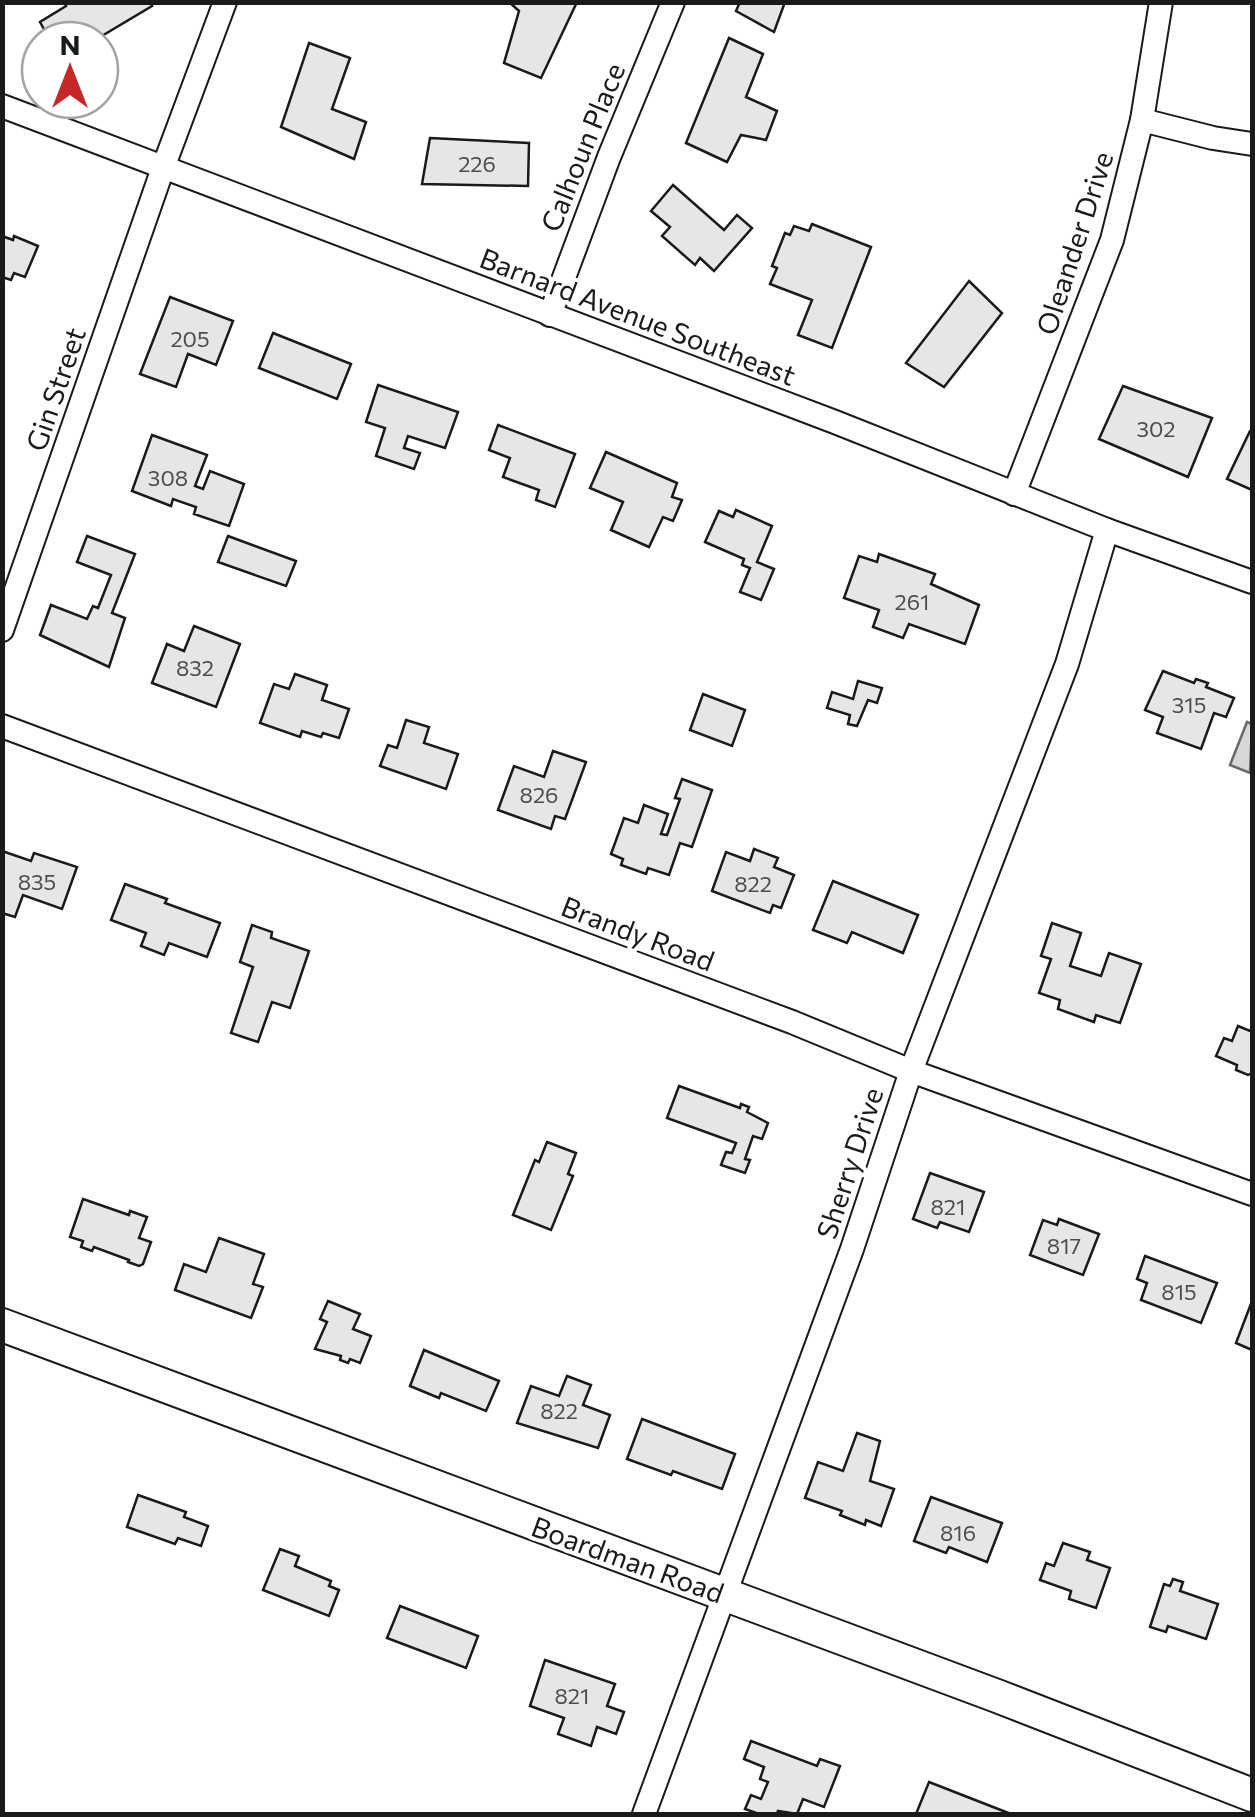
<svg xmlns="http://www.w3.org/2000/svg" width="1255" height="1817" font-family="Commissioner,sans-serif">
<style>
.water{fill:#d7d7d7;stroke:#6a6a6a;stroke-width:2.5}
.building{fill:#e6e6e6;stroke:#1a1a1a;stroke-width:2.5}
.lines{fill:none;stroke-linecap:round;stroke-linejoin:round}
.street-casing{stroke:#1a1a1a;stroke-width:26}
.secondary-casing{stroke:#1a1a1a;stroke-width:36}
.street{stroke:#fff;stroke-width:22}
.secondary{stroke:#fff;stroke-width:32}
.labels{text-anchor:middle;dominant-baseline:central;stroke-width:8;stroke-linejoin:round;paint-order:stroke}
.number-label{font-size:22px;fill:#4d4d4d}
.street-label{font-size:28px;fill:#1a1a1a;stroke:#fff}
</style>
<rect width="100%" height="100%" fill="#fff"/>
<polygon class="water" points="1247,722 1252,724 1250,773 1230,765"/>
<g class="building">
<polygon points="64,2 150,2 152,6 95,40 50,40 40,22 66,6"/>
<polygon points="509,2 577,2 541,78 504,63 519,11"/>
<polygon points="740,2 785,2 774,32 736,11"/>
<polygon points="729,38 763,54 746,97 777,111 766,140 741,135 727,162 686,143"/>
<polygon points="309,43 350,58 332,109 366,122 354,159 281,127"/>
<polygon points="430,138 529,143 528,186 422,184"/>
<polygon points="673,185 724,230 737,215 752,228 714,271 700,258 695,265 662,236 670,227 651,211"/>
<polygon points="812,224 871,247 832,348 798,335 812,300 770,284 777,268 772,266 785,233 790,235 794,226 809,231"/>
<polygon points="2,236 13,240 14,236 38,246 25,277 14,273 11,280 2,277"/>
<polygon points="969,281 1002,313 944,387 906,363"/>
<polygon points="170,297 233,321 216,365 188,354 176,387 140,374"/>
<polygon points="273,333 351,364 337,399 259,368"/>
<polygon points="378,385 458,412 445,448 408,436 404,448 420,453 414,469 376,456 385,428 366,422"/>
<polygon points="1123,386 1212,418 1188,477 1099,439"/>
<polygon points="498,425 575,454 555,507 536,500 539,490 503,477 510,458 489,450"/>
<polygon points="1250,431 1252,431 1252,490 1227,479"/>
<polygon points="152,435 207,455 195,486 203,489 210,471 244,484 229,526 194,514 196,507 173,499 171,506 132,491"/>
<polygon points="606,452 677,483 672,497 682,500 673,521 663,517 649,547 611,530 623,502 590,488"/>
<polygon points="736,510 772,526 757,562 774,569 761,600 740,592 750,568 742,565 744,559 705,542 719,511 733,517"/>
<polygon points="87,536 135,554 112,613 125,618 109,667 40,635 51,605 87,619 93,606 98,608 111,575 77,562"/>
<polygon points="228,536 296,561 286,586 218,562"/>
<polygon points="879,554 935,574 931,584 979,605 965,644 909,624 903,638 873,627 879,610 844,598 859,556 877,562"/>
<polygon points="194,626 240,644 216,707 152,683 167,644 184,651"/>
<polygon points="1163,671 1194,683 1196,679 1208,683 1206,687 1234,698 1226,717 1214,713 1201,749 1157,733 1163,717 1145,710"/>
<polygon points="295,674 327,685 322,700 349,709 339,738 323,733 321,737 302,731 300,737 260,723 274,684 289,689"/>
<polygon points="858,681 882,688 877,703 868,700 857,726 848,724 850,715 827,708 832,692 853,699"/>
<polygon points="703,694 745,710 732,746 690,730"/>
<polygon points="406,720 429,727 424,743 458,754 446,789 380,766 388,745 397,748"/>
<polygon points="553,751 586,762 565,819 555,816 551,829 498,810 514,766 544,777"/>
<polygon points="682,779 712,790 692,847 680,843 669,875 648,868 646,874 621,865 623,859 611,854 624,818 638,823 644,805 668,814 661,834 667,835 680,799 675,798"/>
<polygon points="754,849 778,858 774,867 794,875 781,908 773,905 770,913 712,891 726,852 750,861"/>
<polygon points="2,851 31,861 34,853 77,867 62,909 23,895 15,917 2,913"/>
<polygon points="833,881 918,915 903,953 852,932 847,943 813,930"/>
<polygon points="125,884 167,899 165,903 220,923 207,957 169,943 164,955 141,946 146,933 111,920"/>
<polygon points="1052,923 1081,933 1070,966 1101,976 1109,953 1141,964 1120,1023 1096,1015 1094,1022 1058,1009 1060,1000 1039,993 1051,959 1041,956"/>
<polygon points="252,925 272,932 271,938 309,951 290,1008 272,1002 258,1042 231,1033 253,967 240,962"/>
<polygon points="1238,1026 1250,1031 1252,1028 1252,1073 1248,1075 1236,1070 1237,1065 1216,1056 1224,1038 1232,1041"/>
<polygon points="679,1086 740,1108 741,1104 749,1107 747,1112 768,1123 762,1139 753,1136 745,1159 750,1160 745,1173 721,1165 726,1152 732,1153 736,1143 667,1118"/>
<polygon points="547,1142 576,1153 568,1174 573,1176 551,1230 513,1215 535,1160 539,1162"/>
<polygon points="930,1173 984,1192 969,1232 940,1222 937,1228 913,1219"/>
<polygon points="83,1199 129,1215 130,1211 147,1217 139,1238 151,1242 143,1264 139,1266 128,1262 129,1260 94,1247 92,1251 81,1247 83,1241 70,1237"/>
<polygon points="1059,1219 1099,1234 1083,1275 1030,1255 1043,1220 1057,1225"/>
<polygon points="219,1238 264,1254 253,1284 263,1287 251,1318 175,1290 184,1264 206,1272"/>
<polygon points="1145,1256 1217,1283 1201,1323 1141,1300 1147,1283 1137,1279"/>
<polygon points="328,1301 360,1314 353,1329 371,1336 360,1363 350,1359 348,1363 340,1360 341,1356 315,1349 327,1322 320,1319"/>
<polygon points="1252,1301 1252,1350 1236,1343"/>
<polygon points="424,1350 499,1381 486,1411 441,1393 439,1398 410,1386"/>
<polygon points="567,1376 591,1385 583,1405 610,1415 598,1448 517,1423 531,1386 559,1396"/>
<polygon points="642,1419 735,1454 722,1489 673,1471 671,1475 627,1459"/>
<polygon points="857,1433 880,1441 870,1481 894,1489 881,1526 866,1520 865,1525 840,1515 842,1511 805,1498 818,1462 843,1471"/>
<polygon points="138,1495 186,1512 184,1517 208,1526 201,1546 178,1538 175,1544 127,1527"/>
<polygon points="931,1497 1002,1523 987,1562 949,1547 946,1553 914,1541"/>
<polygon points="1063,1543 1090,1552 1087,1560 1110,1568 1096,1608 1069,1599 1071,1591 1040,1580 1046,1563 1054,1566"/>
<polygon points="280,1549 299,1556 295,1566 331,1581 329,1586 339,1590 329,1616 263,1590"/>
<polygon points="1173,1579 1183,1582 1180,1591 1218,1604 1206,1639 1168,1626 1166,1632 1150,1627 1164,1584 1170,1586"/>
<polygon points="400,1606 478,1636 466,1668 387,1638"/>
<polygon points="545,1660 615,1684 607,1706 624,1712 616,1734 597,1727 591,1746 558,1734 564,1718 530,1706"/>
<polygon points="751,1741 817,1766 820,1759 840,1766 824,1807 803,1799 797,1814 778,1811 777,1814 759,1814 745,1809 751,1795 761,1799 768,1782 760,1779 764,1767 744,1759"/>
<polygon points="929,1782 1011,1814 916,1814"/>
</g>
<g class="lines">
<g class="street-casing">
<g id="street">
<polyline points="2,106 835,422 1107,530 1252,582"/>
<polyline points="1142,120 1213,138 1252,144"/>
<polyline points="550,315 609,157 673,2"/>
<polyline points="1014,494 1112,240 1142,120 1161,2"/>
<polyline points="2,630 163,168 225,2"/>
<polyline points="2,726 792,1022 911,1071 1252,1194"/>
<polyline points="644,1814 852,1249 911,1071 1067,664 1107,530"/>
</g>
</g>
<g class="secondary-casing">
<polyline id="secondary" points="2,1325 997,1696 1252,1795"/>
</g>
<use href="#street" class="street"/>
<use href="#secondary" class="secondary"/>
</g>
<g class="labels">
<g class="number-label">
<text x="477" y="163">226</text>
<text x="190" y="338">205</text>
<text x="1156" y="428">302</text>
<text x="168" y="477">308</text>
<text x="912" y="601">261</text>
<text x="195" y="667">832</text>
<text x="1189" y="704">315</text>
<text x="539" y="794">826</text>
<text x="37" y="881">835</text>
<text x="753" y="883">822</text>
<text x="948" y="1206">821</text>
<text x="1064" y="1245">817</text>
<text x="1179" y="1291">815</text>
<text x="559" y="1410">822</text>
<text x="958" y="1532">816</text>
<text x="572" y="1695">821</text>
</g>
<g class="street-label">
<text transform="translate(582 147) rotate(-68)">Calhoun Place</text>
<text transform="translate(1074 243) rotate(-72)">Oleander Drive</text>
<text transform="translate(638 316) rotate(21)">Barnard Avenue Southeast</text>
<text transform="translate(55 389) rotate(-71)">Gin Street</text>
<text transform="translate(638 933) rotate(21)">Brandy Road</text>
<text transform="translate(849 1163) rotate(-72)">Sherry Drive</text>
<text transform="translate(628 1559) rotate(20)">Boardman Road</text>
</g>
</g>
<rect width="1255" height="1817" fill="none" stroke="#1a1a1a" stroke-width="10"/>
<g transform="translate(70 70)"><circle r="48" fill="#ffffff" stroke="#a3a3a3" stroke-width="2.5"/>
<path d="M0-8L18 38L0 25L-18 38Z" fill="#c62828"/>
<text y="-15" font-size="28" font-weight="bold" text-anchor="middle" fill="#1a1a1a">N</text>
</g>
</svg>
